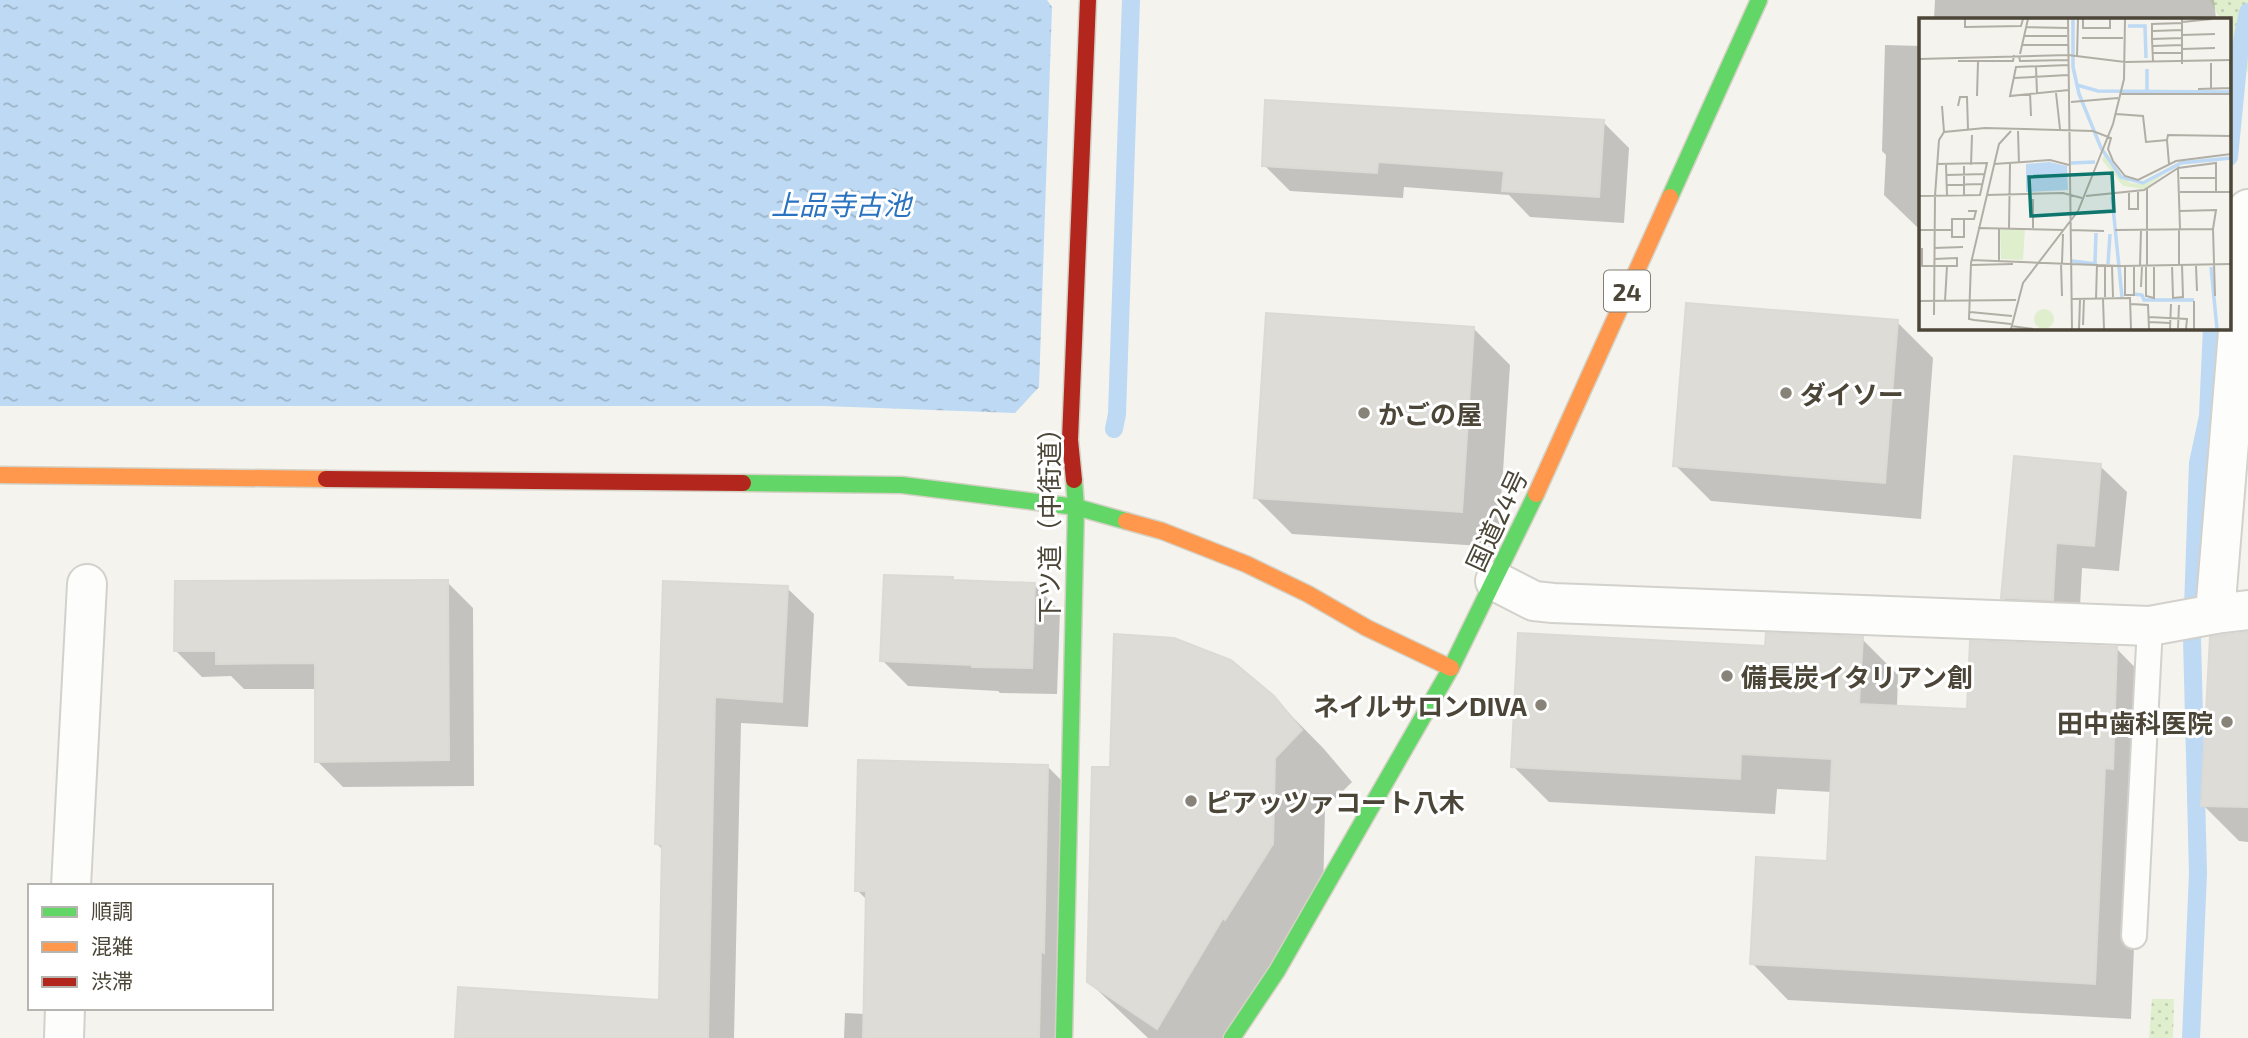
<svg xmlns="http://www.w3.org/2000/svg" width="2248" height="1038" font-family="'Exo 2','Noto Sans JP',sans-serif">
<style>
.grass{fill:url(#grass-dots)}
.water{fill:url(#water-ripples)}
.shadow{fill:#0003}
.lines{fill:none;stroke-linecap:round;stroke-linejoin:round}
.stream{stroke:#bdd9f3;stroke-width:18}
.building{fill:#dedcd6;stroke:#dcdad4;stroke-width:2}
.lane-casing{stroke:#d2d1cb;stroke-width:28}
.street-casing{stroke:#d2d1cb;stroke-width:42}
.fast-casing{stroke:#d4d1c5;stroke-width:19}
.slow-casing{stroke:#d4d1c5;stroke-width:19}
.jam-casing{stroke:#d4d1c5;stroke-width:19}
.lane{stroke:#fdfdfc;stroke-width:24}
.street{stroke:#fdfdfc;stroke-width:38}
.fast{stroke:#63d668;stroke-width:16}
.slow{stroke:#ff974d;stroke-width:16}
.jam{stroke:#b3261e;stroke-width:16}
.poi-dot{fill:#878378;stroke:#fff;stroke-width:2.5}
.labels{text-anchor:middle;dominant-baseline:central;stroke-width:6;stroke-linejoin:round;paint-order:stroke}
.shield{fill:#fff;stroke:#827e74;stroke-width:2}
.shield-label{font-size:24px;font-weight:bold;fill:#4c4638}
.poi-label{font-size:26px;font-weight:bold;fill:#4c4638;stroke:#fff;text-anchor:start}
.street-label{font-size:26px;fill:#4c4638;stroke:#fff}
.water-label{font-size:28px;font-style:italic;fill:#2973c0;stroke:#fff}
.inset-river{fill:none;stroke:#bdd9f3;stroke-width:3.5}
.inset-road{fill:none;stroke:#b1aea5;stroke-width:2}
.view{fill:#0f766e;fill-opacity:0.15;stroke:#0f766e;stroke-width:3.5}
.inset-edge{fill:none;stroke:#4c4638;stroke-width:3.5}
</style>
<defs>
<pattern id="grass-dots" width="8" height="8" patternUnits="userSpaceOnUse" patternTransform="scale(1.75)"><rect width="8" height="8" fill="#dfefce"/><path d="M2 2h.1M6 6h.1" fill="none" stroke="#c1ceb2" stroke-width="1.8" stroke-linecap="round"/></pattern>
<pattern id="water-ripples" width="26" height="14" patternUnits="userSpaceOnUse" patternTransform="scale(1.75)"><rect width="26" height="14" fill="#bdd9f3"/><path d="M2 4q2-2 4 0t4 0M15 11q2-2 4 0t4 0" fill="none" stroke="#9cb2c6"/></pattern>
</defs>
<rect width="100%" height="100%" fill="#f4f3ee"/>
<g class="grass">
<polygon points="2210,0 2248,0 2248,73 2229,36 2229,19 2220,19"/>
<polygon points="2152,999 2174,999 2173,1038 2149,1038"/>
</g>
<polygon class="water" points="0,0 1047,0 1052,7 1039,387 1015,413 824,406 0,406"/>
<g class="shadow">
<polygon points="1935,0 2214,0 2216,19 1934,19"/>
<polygon points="1885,45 1921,46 1921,227 1917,227 1884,195 1886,155 1882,151"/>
<polygon points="1603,122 1629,148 1624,223 1530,217 1509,195 1404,187 1403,198 1290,191 1264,165"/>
<polygon points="1897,322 1933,358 1921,519 1711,501 1675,465"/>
<polygon points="1474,329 1510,365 1498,547 1292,534 1256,498"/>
<polygon points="2100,466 2127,492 2119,571 2082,568 2079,626 2029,624 2003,598"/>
<polygon points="952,579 955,582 1034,585 1060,611 1057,694 1000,693 998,691 908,686 882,660"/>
<polygon points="447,582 473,608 474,786 343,787 317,761 317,689 244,689 231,676 202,677 176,651"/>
<polygon points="665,582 787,588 814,614 808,727 741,723 734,1038 456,1038 661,1002 664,851 657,844"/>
<polygon points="2248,633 2248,842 2239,841 2203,805"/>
<polygon points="1862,639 1898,675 1897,707 1969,711 2116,648 2152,685 2140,804 2131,1019 1788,1000 1752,963 1829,863 1832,792 1777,789 1775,814 1549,802 1513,766 1767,648"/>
<polygon points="1273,697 1324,749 1352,782 1325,809 1323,896 1232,1038 1148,1038 1089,982 1112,769"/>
<polygon points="1048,767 1077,796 1068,1038 844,1038 845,1013 865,1014 868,901 857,890"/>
</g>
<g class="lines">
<g class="stream">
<polyline points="2229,157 2239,55 2248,12"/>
<polyline points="1114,429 1117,414 1131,0"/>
<polyline points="2191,1038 2198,873 2192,638 2198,463 2208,416 2212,327"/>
</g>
</g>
<g class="building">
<polygon points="1265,100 1604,120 1599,197 1502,191 1504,171 1378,162 1377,173 1262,166"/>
<polygon points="1686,303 1898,320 1885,483 1673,466"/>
<polygon points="1266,313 1474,327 1462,512 1254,498"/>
<polygon points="2014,456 2101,464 2094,546 2056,543 2053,600 2001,598"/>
<polygon points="884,575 953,577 953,580 1035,583 1032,668 972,667 972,665 880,661"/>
<polygon points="448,580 449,760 315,762 315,663 216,664 216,651 174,651 175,581"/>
<polygon points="663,581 788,586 782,702 715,697 708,1038 455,1038 458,987 659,1000 662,845 655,844"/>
<polygon points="2248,632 2248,807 2201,806 2210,637"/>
<polygon points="1518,633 1765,646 1766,633 1863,637 1859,704 1967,709 1970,641 2117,647 2113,769 2105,768 2095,984 1750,964 1756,857 1827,861 1832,759 1741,754 1740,779 1511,767"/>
<polygon points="1114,634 1174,638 1231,660 1274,696 1302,730 1275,758 1273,844 1225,920 1223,918 1157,1029 1087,982 1092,767 1110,767"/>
<polygon points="858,760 1048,765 1044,953 1041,951 1039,1038 863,1038 866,891 855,891"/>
</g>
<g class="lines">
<g class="lane-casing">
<polyline id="lane" points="2134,936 2150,626"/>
</g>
<g class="street-casing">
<g id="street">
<polyline points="1495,581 1534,601 1553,603 2150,626 2215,614 2248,610"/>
<polyline points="2215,614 2248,209"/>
<polyline points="71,886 87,584"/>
<polyline points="64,1038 65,1008"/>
</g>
</g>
<g class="fast-casing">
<g id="fast">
<polyline points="1670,197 1759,0"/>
<polyline points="743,483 902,485 1076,507 1126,521"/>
<polyline points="1064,1038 1076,507 1074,480"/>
<polyline points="1232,1038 1277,971 1451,668 1536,494"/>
</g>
</g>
<g class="slow-casing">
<g id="slow">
<polyline points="0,475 326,479"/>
<polyline points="1536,494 1670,197"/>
<polyline points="1126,521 1162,531 1246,564 1308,594 1367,628 1451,668"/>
</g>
</g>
<g class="jam-casing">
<g id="jam">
<polyline points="326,479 743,483"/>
<polyline points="1074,480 1070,440 1088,0"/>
</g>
</g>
<use href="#lane" class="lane"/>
<use href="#street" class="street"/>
<use href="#fast" class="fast"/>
<use href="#slow" class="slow"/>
<use href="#jam" class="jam"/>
</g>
<g class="poi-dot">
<circle cx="1786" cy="393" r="7"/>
<circle cx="1364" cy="413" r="7"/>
<circle cx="1727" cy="676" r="7"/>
<circle cx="1541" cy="705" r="7"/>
<circle cx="2227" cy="722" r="7"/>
<circle cx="1191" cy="801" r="7"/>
</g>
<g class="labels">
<rect class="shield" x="1604" y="270.5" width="46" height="41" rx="5"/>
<g class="shield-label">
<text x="1627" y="291">24</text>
</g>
<g class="poi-label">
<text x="1800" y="393">ダイソー</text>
<text x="1378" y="413">かごの屋</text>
<text x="1741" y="676">備長炭イタリアン創</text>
<text x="1527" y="705" text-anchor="end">ネイルサロンDIVA</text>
<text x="2213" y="722" text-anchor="end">田中歯科医院</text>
<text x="1205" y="801">ピアッツァコート八木</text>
</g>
<g class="street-label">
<text transform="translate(1048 519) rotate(-90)">下ツ道（中街道）</text>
<text transform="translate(1496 520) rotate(-65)">国道24号</text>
</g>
<g class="water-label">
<text x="841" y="204">上品寺古池</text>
</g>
</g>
<g transform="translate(1919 18)">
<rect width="312" height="312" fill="#f4f3ee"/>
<path d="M185,137L211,165L226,166L248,154L225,171L204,168L183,142Z" fill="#dfefce"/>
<path d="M106,211L104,242L82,241L81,212ZM115 301a10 10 0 1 1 20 0a10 10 0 1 1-20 0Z" fill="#dfefce"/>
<path d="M130,144L148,148L149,172L107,174V146Z" fill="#bdd9f3"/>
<path class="inset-river" d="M154,1V49L160,76L182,130L202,159L224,165L262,145L312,140M209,8H226L227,40M228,51V74M158,67L179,73L312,74M152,145L176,144M193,179L203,279M153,243L178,246M176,244L177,215M189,246L191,216M292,249L298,311M214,276L223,277L225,282H275"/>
<path class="inset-road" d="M46,1V9L102,8L104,1M149,1L153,311M164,1V10H191V1M263,1V46M263,4L293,1M107,9L149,10M234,13L263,12M263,17L296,16M105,18H148M163,20H204M233,21V6L263,5M103,27H149M234,28L263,27M263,31L296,30M234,35H263M101,36L109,1M100,38L101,43L149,42M158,38L159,1M0,41L149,37L206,44L312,42M311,42L312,105M39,43H94L95,37M234,43L233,21L263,20M149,47L97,49L91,78L150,72M117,49L118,75M95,60L149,57M292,70V45M279,71L312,70M111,75L112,98M137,75L141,111M202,76H312M58,78L59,44M152,84L199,80M23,88L25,114M39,88L41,79H48L49,111M197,96L224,98L227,124L248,122L249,117L312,118M99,113L100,146M248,122L250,146M75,146L131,142L150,147M27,147L28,177M52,147L53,117M45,148V177M259,150L297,145V160M28,157L66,156M261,160H297V174M28,167L63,166M261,174H312M210,175V191H219V173M68,177L144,175L163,180M0,178L61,177L68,145L18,146M167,178L225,172L259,150L261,211M114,181V210M261,193L297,192L294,211M45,201H55L57,193H49M59,210L145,212M90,210L91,146M260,211V247M0,212H33V201H45V219H33V212M152,212L185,213M196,212L294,211L296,278M3,230V248H38V240L15,241M15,230L44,229M52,242L203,248L312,246M80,243V210M142,245L143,278M143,245L144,216M52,247L94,246M186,247V279M253,247L254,280L264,279L263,247M193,248L194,279M206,248V277H215V248M221,248L222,212M227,248V278L235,280V247M228,248V170M277,248L278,273M222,269L223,248M153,281L211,280L212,311M177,281L178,246M184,281L185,311M0,283L97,282M26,283L28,248M212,286L229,287L230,311M51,294L93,298M15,297L16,178L20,122L25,114L66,110L174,113L192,120L189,131L194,143L206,158L219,162L257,143L312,136M230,299L268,301L267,311M55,302L50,301L52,245L80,126L92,113M55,302L92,306M230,304L251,305M164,307L165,281M92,308L114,311M259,310L260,287M92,311L104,265L159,193L194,106L205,61L206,1M160,311L161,282M251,311L252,286M275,311V283M311,311L312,290"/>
<path class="view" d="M193,155L195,193L112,198L110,159Z"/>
<rect width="312" height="312" class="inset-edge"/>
</g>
<rect x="28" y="884" width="245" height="126" fill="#ffffff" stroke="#b7b5af" stroke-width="2"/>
<rect x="42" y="907" width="35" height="10" fill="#63d668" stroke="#b7b5af" stroke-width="2"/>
<text x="91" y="919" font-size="21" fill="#4c4638">順調</text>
<rect x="42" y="942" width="35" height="10" fill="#ff974d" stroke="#b7b5af" stroke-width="2"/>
<text x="91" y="954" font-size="21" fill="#4c4638">混雑</text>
<rect x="42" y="977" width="35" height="10" fill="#b3261e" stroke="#b7b5af" stroke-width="2"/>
<text x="91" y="989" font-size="21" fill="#4c4638">渋滞</text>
</svg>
